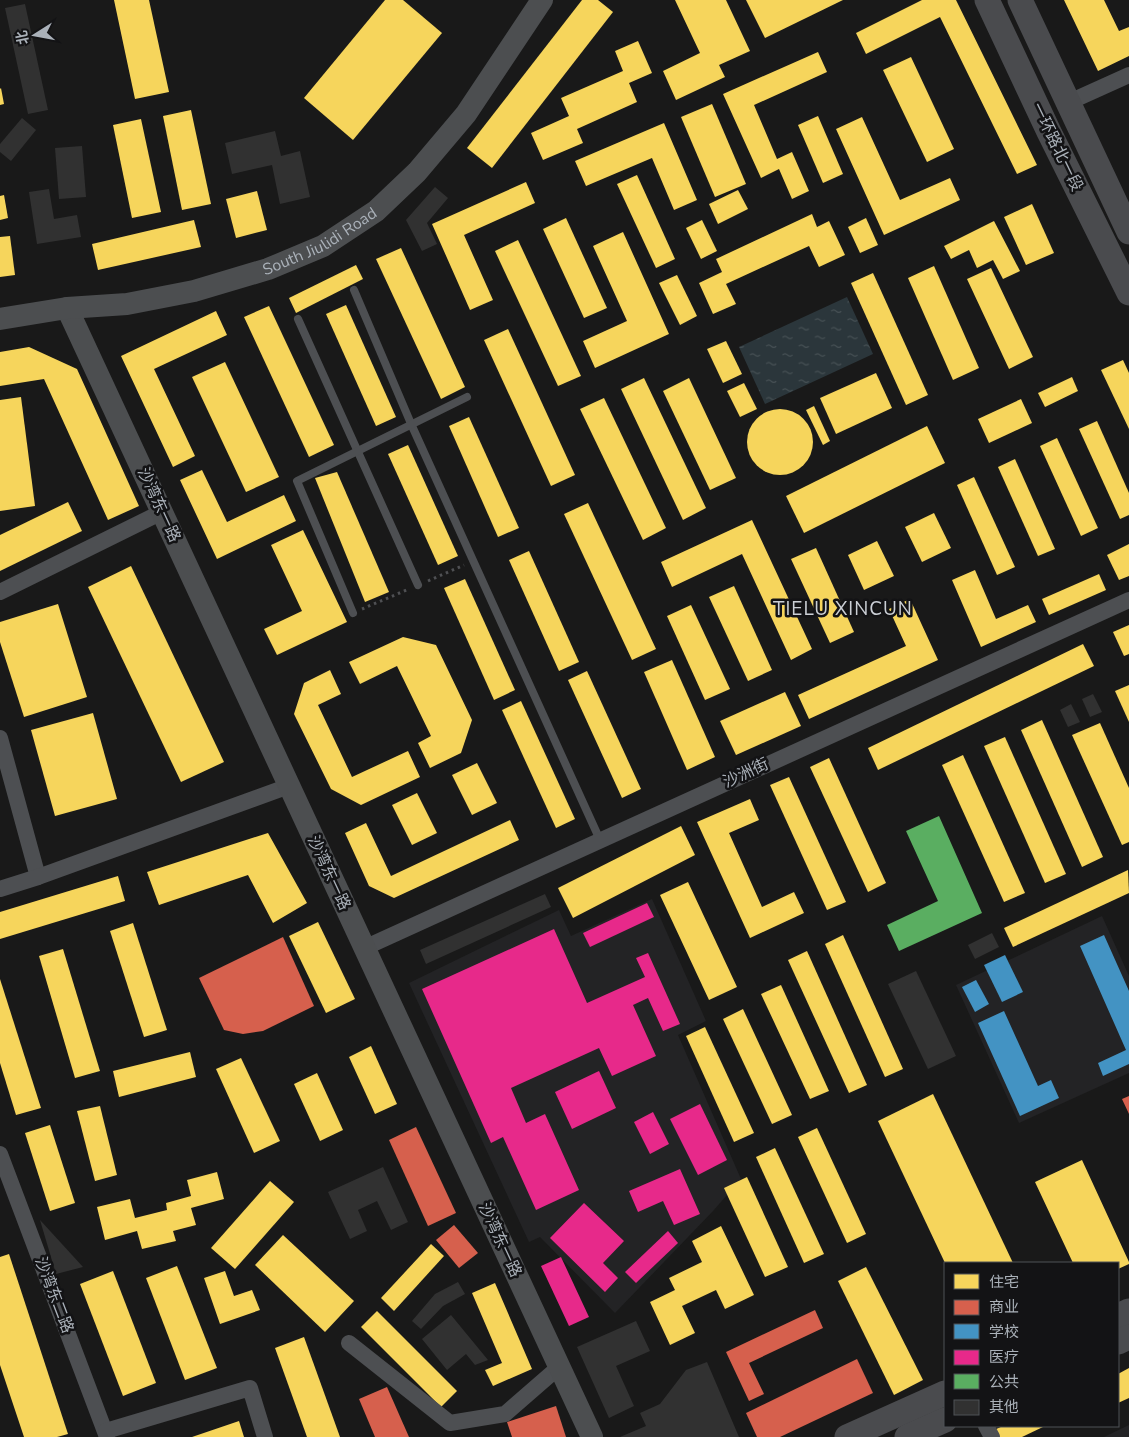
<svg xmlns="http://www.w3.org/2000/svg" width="1129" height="1437" font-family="'Nunito Sans','Noto Sans SC',sans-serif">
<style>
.built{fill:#232325}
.water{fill:url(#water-ripples)}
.homes{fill:#f6d55c}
.shops{fill:#d6604d}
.schools{fill:#4393c3}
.health{fill:#e7298a}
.public{fill:#5aae61}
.building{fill:#313131}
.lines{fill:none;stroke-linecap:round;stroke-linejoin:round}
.path{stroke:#4f5053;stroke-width:3;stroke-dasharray:2.5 4;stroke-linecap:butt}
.lane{stroke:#4d4f52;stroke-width:8}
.street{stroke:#4d4f52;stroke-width:16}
.secondary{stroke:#4c4e50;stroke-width:22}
.primary{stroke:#4a4b4e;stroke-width:25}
.labels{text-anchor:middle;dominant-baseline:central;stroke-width:5;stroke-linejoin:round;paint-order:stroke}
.street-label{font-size:16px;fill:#aab1b9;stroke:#131315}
.quarter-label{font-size:19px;letter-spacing:1px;fill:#cbcfd5;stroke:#131315}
</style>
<defs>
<pattern id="water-ripples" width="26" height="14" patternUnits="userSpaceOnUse" patternTransform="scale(1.25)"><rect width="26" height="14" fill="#2b363b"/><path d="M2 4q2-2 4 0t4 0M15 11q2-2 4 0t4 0" fill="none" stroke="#475155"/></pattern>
</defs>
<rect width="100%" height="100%" fill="#191919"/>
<g class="built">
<polygon points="652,899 706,1021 678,1035 741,1179 713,1211 615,1313 540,1237 529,1242 409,983 559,910 571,936"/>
<polygon points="1102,916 1129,976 1129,1073 1019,1123 956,985"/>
<polygon points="1129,1425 1129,1437 1104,1437"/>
</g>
<polygon class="water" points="847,297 873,354 765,404 739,347"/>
<g class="homes">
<polygon points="114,0 149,0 169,92 135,99"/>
<polygon points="385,0 403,0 442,33 353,140 304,98"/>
<polygon points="582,0 598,0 613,12 492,168 467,148"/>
<polygon points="675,0 726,0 750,51 719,65 725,77 676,100 663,71 700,53"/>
<polygon points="746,0 843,0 765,38"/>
<polygon points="922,0 956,0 1037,165 1017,174 940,17 866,54 856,33"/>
<polygon points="1064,0 1104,0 1119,31 1129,27 1129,56 1098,71"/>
<polygon points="638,41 652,73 629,83 637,102 577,129 583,143 543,160 531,133 569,116 561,98 623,71 615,51"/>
<polygon points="818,52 827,72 754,105 777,159 792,152 809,191 792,199 779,169 761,178 723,94"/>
<polygon points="911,57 954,149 927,162 883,70"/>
<polygon points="1,88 4,104 0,105 0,89"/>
<polygon points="712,104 746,184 715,197 681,117"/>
<polygon points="191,110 211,204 182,210 163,116"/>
<polygon points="818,116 843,174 823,183 798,125"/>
<polygon points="862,117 900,200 950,178 960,200 884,235 836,129"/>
<polygon points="141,119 161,212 132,218 113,125"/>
<polygon points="664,123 697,200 674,210 652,158 586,186 575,161"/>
<polygon points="637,175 675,259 656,268 617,184"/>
<polygon points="526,182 535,203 464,235 493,300 470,310 432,224"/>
<polygon points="738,190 748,209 718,224 709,204"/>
<polygon points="257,191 267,230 236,238 226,199"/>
<polygon points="4,195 8,218 0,220 0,196"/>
<polygon points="1032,204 1054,253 1026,265 1004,217"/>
<polygon points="812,214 817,227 829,221 845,255 819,267 809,246 726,284 736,304 713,314 699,283 722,272 716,259"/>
<polygon points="566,218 607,308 584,318 543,229"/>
<polygon points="866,218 878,245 860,253 848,227"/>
<polygon points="194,220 201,247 98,270 92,244"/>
<polygon points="702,220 717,251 701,259 686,228"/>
<polygon points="994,221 1020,271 1003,279 993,260 977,268 969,250 951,259 944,246"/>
<polygon points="623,232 669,334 595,368 583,341 627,321 593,246"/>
<polygon points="10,236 15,275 0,277 0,237"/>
<polygon points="518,240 581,376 558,386 495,251"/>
<polygon points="401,248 465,387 441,399 376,259"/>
<polygon points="356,265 363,279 296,313 289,298"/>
<polygon points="934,266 979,368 953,380 908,278"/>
<polygon points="991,268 1033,357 1009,369 967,279"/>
<polygon points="873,273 928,395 906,405 851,283"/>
<polygon points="677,275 697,316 680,325 659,283"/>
<polygon points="346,305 396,417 376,426 326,314"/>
<polygon points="269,306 334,445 309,457 244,317"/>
<polygon points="216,311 227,335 154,369 195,456 173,467 121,356"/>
<polygon points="508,329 575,475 551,486 484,340"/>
<polygon points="726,341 742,374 723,383 707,349"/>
<polygon points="29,347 77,369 139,506 108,520 44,379 0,386 0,352"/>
<polygon points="1123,360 1129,373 1129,429 1101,370"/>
<polygon points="225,362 279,477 246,492 192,377"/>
<polygon points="876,373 892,408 836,434 820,398"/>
<polygon points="1072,377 1078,391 1045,407 1038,393"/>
<polygon points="644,378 706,508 683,520 621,389"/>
<polygon points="689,378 736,478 710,490 663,391"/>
<polygon points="744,383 757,409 740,417 727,391"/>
<polygon points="21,397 35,506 0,511 0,400"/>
<polygon points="604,398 666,528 643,540 580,409"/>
<polygon points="1021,399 1032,423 989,443 978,419"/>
<polygon points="814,406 830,441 823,445 806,410"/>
<circle cx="780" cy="442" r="33"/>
<polygon points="469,417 519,528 498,537 449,426"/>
<polygon points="1097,421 1129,493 1129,515 1120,519 1079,429"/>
<polygon points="927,426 945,463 804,533 786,496"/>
<polygon points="1057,438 1098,528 1081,536 1040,446"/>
<polygon points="408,445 458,556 438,565 388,454"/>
<polygon points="1015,459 1055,549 1038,556 998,467"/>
<polygon points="202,470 227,522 284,495 296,521 217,559 180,480"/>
<polygon points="337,472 389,592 365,602 315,478"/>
<polygon points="974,477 1015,567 997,575 957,485"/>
<polygon points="68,502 82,531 0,571 0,535"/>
<polygon points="588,503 656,649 632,660 564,514"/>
<polygon points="934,513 951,548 922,562 905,527"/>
<polygon points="752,520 812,649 791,660 742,554 672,587 661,562"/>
<polygon points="303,530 347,622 277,655 264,629 302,611 271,545"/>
<polygon points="877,541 894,576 864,590 848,555"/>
<polygon points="1129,544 1129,576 1119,580 1107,555"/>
<polygon points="816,548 854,632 830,643 791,559"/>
<polygon points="529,551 579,662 559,671 509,560"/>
<polygon points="131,566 224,762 181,782 88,587"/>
<polygon points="975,570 996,619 1028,605 1036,622 981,647 952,580"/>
<polygon points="1099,574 1106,590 1049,615 1042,599"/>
<polygon points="465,579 515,690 494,700 444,588"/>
<polygon points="734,586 772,670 748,681 709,597"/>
<polygon points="910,599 938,660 809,719 798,695 906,646 889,609"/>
<polygon points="58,604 87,697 24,717 0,642 0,622"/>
<polygon points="691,605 730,689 705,700 667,616"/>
<polygon points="1129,625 1129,654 1124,656 1113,632"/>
<polygon points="403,637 436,645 472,720 461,753 430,768 418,743 431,736 397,666 360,684 349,662"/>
<polygon points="1083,644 1094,666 878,770 868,748"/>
<polygon points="672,660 715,757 687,770 644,672"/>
<polygon points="330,670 341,694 318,705 352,777 408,751 420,777 361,805 331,789 294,714 304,683"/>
<polygon points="587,671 641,789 622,798 568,680"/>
<polygon points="1129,685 1129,722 1115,691"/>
<polygon points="785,692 801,726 736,755 720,721"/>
<polygon points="521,701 575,819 556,828 502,710"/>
<polygon points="93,713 117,799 55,816 31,730"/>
<polygon points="1042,720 1103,857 1082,867 1021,730"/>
<polygon points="1100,723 1129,788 1129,842 1122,845 1072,735"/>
<polygon points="1005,737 1066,874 1045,883 984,746"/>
<polygon points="963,755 1025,893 1004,902 942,765"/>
<polygon points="829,758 886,883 868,892 810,767"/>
<polygon points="477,763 497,803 472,815 452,775"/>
<polygon points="789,777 846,902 827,910 770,785"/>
<polygon points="417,793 437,833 412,845 392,805"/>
<polygon points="750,799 759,820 729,833 762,907 794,892 804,913 750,938 697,822"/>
<polygon points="510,820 519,840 394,898 369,886 345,833 366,823 391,876"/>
<polygon points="681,826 695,855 573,918 558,888"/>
<polygon points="268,833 307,903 273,923 248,875 159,905 147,872"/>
<polygon points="1128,870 1129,893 1013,947 1004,928"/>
<polygon points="118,876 125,901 0,939 0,912"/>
<polygon points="688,882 737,987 709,1000 660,895"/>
<polygon points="318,922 355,999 326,1013 289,936"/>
<polygon points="133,923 167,1030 144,1037 110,931"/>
<polygon points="843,935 903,1069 885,1077 825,944"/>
<polygon points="63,949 100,1071 75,1078 39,956"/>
<polygon points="807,951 867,1085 849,1093 788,960"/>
<polygon points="0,979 41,1108 16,1115 0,1063"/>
<polygon points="781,985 829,1091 810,1099 761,994"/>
<polygon points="743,1009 792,1115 772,1124 723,1019"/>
<polygon points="705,1027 754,1133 734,1142 686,1036"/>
<polygon points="371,1046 397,1104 375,1114 349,1057"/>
<polygon points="190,1052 196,1077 119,1097 113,1071"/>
<polygon points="241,1058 280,1141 254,1153 216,1069"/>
<polygon points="317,1073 343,1130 320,1141 294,1084"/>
<polygon points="933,1094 1013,1263 945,1263 878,1121"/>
<polygon points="100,1106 117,1175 95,1181 77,1111"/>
<polygon points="50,1125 75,1203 50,1211 25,1133"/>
<polygon points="817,1128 866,1234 847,1243 798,1137"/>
<polygon points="775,1148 824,1254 804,1263 756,1157"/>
<polygon points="1082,1160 1129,1262 1129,1264 1118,1269 1118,1263 1073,1263 1035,1182"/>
<polygon points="217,1172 224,1199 191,1208 196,1225 173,1231 176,1241 142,1249 137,1231 105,1240 97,1207 130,1199 135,1218 167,1210 166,1203 191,1196 187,1180"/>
<polygon points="747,1177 788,1267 765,1277 724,1188"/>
<polygon points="270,1181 294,1202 235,1269 211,1248"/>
<polygon points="721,1226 754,1295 725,1309 716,1290 682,1306 695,1333 670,1345 650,1302 675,1290 669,1278 702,1262 692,1241"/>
<polygon points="283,1235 354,1301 325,1332 255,1265"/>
<polygon points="431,1244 444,1256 394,1311 381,1298"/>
<polygon points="9,1254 68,1434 57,1437 24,1437 0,1365 0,1257"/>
<polygon points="177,1266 217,1368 185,1380 146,1278"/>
<polygon points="866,1267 923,1380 894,1395 838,1281"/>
<polygon points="113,1271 156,1383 123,1396 80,1284"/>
<polygon points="225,1271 234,1296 252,1290 260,1310 220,1324 204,1278"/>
<polygon points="495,1283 532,1369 493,1386 485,1370 502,1363 472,1293"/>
<polygon points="377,1311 457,1391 441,1407 361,1327"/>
<polygon points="304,1337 340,1437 307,1437 275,1348"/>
<polygon points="1129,1368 1129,1398 1118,1403 1118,1374"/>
<polygon points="239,1421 244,1437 192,1437"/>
<polygon points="1003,1426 1045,1426 1022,1437 998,1437 994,1430"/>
</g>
<g class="shops">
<polygon points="283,937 314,1006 263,1031 243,1034 224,1030 199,978"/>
<polygon points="1129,1096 1129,1114 1122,1099"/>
<polygon points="416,1127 456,1213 428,1226 389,1140"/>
<polygon points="454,1225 478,1253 459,1268 436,1240"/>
<polygon points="815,1310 823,1328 749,1363 764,1394 749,1401 726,1352"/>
<polygon points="857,1359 873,1393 780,1437 757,1437 746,1413"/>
<polygon points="387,1387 409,1437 375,1437 359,1399"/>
<polygon points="556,1406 566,1437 512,1437 507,1422"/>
</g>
<g class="schools">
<polygon points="1104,935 1129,991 1129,1064 1103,1076 1098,1063 1126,1050 1080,946"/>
<polygon points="1005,955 1023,992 1002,1002 984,965"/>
<polygon points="976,980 989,1004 975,1012 962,987"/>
<polygon points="1004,1011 1038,1086 1051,1080 1059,1098 1020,1116 978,1023"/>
</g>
<g class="health">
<polygon points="647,903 654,917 590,947 583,933"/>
<polygon points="554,929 587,1003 645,977 636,958 648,953 680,1024 663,1031 648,998 633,1005 656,1056 612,1076 599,1048 511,1088 526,1123 545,1114 579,1190 536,1210 503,1137 491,1143 422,989"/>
<polygon points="599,1071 616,1108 572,1129 555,1092"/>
<polygon points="700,1104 727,1160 698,1175 670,1119"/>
<polygon points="653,1112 669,1144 650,1154 634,1122"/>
<polygon points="680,1169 700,1214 674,1225 663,1201 638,1212 629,1191"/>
<polygon points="584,1203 624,1241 603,1263 618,1278 605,1292 550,1238"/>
<polygon points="668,1231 678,1243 636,1283 625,1272"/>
<polygon points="561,1257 589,1317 569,1326 541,1266"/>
</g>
<polygon class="public" points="939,816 982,913 899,951 887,925 938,901 906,831"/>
<g class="building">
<polygon points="25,4 48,110 28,114 5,8"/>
<polygon points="22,118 36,130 11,161 0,152 0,144"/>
<polygon points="275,131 281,156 300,151 310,197 280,204 272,165 232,174 225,143"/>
<polygon points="82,146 86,197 59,199 55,148"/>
<polygon points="435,187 448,198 427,223 437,244 422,251 406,220"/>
<polygon points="49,189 54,219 77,215 81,237 37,244 29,192"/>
<polygon points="1093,694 1102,712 1090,717 1082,699"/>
<polygon points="1071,704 1080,722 1068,727 1060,710"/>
<polygon points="545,894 551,907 426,964 420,950"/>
<polygon points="992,933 999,947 975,959 968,945"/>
<polygon points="916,971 956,1056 928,1069 888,984"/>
<polygon points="383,1167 408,1222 391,1230 377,1201 358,1210 367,1231 350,1239 328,1192"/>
<polygon points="40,1220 83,1267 56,1274"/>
<polygon points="458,1282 465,1294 443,1306 421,1329 412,1321 435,1294"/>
<polygon points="451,1315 488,1360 475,1365 466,1354 447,1370 422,1339"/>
<polygon points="636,1321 650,1351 616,1366 634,1406 609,1418 577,1347"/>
<polygon points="707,1362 739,1437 620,1437 646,1426 640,1413 660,1404 686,1370"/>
</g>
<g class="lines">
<g class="path">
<polyline points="428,581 464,565"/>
<polyline points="362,609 409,589"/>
</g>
<g class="lane">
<polyline points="354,290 412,426 600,840"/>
<polyline points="298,319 418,585"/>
<polyline points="353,613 297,481 467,397"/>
</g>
<g class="street">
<polyline points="1067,103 1129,75"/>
<polyline points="0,592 162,512"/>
<polyline points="0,738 38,877"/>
<polyline points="0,889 38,877 289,786"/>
<polyline points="364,948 1129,600"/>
<polyline points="0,1154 107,1437"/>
<polyline points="349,1343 450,1423 505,1414 559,1367"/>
<polyline points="986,1426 992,1437"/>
<polyline points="106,1431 250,1388 265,1437"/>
</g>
<g class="secondary">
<polyline points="67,308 592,1437"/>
<path id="s1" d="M0,319L67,308L127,304L194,291L268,269L323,246L376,211L417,172L466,114L542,0"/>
</g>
<g class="primary">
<polyline points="987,0 1049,132 1129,293"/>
<polyline points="1020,0 1129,232"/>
<polyline points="1118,1316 1129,1311"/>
<polyline points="1118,1342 1129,1337"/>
<polyline points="847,1437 945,1393"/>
<polyline points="907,1437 945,1420"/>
</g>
</g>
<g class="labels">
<g class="street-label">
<text transform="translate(1057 147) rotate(64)">一环路北一段</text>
<text stroke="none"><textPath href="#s1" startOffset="332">South Jiulidi Road</textPath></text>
<text transform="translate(159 505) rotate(65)">沙湾东一路</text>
<text transform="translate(746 773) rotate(-25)">沙洲街</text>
<text transform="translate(329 873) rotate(65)">沙湾东一路</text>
<text transform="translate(500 1240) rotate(65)">沙湾东一路</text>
<text transform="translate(54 1295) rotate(69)">沙湾东二路</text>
</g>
<g class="quarter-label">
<text x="843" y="609">TIELU XINCUN</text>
</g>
</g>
<rect x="944" y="1262" width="175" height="165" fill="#131315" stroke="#4f5257"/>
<rect x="954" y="1274" width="25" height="15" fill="#f6d55c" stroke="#4f5257"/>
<text x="989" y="1287" font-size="15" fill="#aab1b9">住宅</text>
<rect x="954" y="1300" width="25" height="15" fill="#d6604d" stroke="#4f5257"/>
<text x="989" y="1312" font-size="15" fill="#aab1b9">商业</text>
<rect x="954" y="1324" width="25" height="15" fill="#4393c3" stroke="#4f5257"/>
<text x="989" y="1337" font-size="15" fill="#aab1b9">学校</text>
<rect x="954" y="1350" width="25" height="15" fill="#e7298a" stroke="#4f5257"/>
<text x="989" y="1362" font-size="15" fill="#aab1b9">医疗</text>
<rect x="954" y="1374" width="25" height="15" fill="#5aae61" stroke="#4f5257"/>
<text x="989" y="1387" font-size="15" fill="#aab1b9">公共</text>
<rect x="954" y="1400" width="25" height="15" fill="#313131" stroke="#4f5257"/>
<text x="989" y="1412" font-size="15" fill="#aab1b9">其他</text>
<g transform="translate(35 35) rotate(259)" stroke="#131315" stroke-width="4" paint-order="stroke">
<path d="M0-4L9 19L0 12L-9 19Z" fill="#aab1b9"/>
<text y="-8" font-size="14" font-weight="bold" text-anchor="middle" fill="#aab1b9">北</text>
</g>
</svg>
